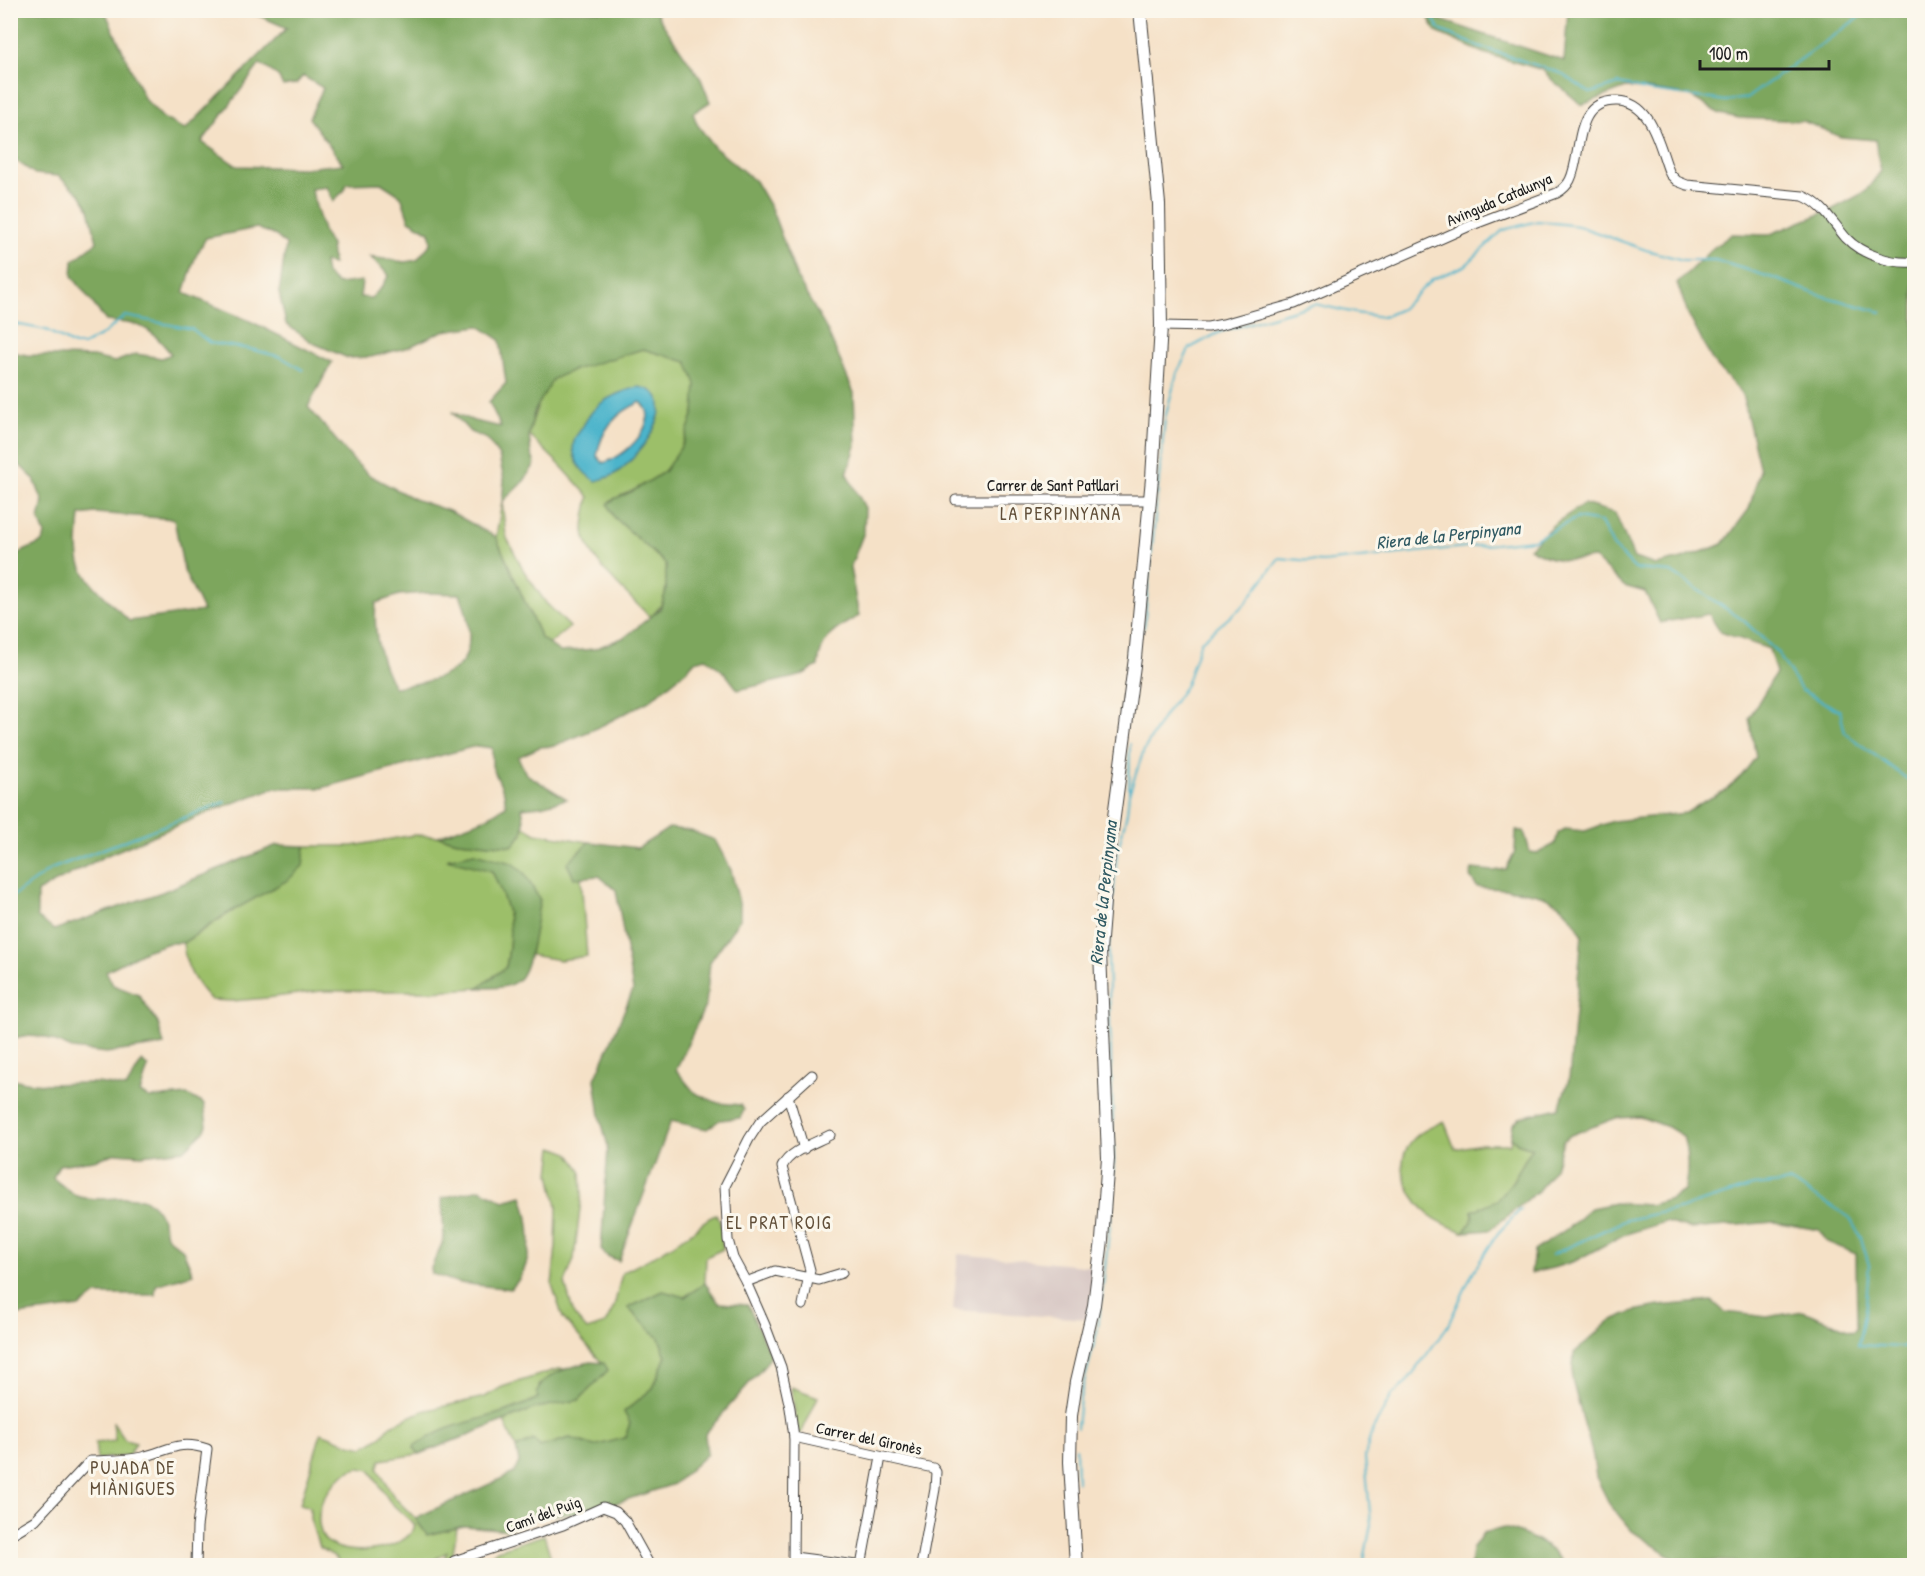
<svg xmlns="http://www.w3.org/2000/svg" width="1925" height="1576" font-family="'Patrick Hand',sans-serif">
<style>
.industrial{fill:#d1bfbd}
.green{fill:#9cbf69;stroke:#5c6e42;stroke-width:1.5;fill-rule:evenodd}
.forest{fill:#7da65d;stroke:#4c613c;stroke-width:1.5;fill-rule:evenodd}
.water{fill:#4cb4cb;stroke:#346874;stroke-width:1.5;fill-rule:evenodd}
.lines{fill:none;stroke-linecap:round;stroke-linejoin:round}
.stream{stroke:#4cb4cb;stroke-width:2}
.minor-casing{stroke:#3d3a36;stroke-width:11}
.tertiary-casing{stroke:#3d3a36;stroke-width:14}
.minor{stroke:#fff;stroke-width:9}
.tertiary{stroke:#fff;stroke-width:12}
.labels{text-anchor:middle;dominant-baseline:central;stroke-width:6;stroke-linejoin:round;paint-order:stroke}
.street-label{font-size:16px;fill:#1c1c1c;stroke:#fbf7ec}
.neighbourhood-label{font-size:18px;letter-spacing:1.5px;fill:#614f39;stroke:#fbf7ec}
.water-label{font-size:18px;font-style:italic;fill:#2f5962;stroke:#fbf7ec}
</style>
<rect width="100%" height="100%" fill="#fbf7ec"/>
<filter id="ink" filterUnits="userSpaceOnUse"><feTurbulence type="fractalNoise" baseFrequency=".0167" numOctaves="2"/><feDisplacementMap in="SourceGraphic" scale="12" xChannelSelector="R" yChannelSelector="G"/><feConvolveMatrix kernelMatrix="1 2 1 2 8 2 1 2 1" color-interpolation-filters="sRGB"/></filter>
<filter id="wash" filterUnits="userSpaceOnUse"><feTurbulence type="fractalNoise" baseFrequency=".008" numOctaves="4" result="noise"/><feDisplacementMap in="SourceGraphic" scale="24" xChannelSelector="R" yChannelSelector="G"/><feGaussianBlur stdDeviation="1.35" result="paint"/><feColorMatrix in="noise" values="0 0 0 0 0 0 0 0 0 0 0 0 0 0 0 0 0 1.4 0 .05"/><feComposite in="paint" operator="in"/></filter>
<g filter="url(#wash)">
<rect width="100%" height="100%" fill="#f5e1c7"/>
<polygon class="industrial" points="958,1254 1095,1267 1088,1319 953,1310"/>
<g class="green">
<path d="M643,349L687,362C690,369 695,377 696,384C700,408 681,457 663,472C649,484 630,492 614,499V517L666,564C666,586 669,602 650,617C631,597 584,558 584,529C584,519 587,507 589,497L561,466L529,435C532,421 542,388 553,378C563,370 626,354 643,349ZM641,402L649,413C647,419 646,427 642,432C634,446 618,459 603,463L597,456C601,429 616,412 641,402Z"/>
<polygon points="502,502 506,536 524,571 546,603 570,627 549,644 541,638 496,537"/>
<path d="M524,826L536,833L589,842L567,864L574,877H581L587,956L560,960L530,955L539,900L524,873L448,858L492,871C510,910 514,924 506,967L478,988L432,991H321L267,998L232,1001L211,1000C195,983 185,967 183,943L302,866L305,846H353L413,835L438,836L458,841L512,846L523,834Z"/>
<path d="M1444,1121L1455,1149L1481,1144H1510L1511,1137L1517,1143L1532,1148L1512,1182L1497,1201L1472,1211C1475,1220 1468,1226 1463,1232C1451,1227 1435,1221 1426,1212C1405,1191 1390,1157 1419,1134C1426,1129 1436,1125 1444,1121Z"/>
<path d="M553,1147L569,1153L581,1170L582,1193L574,1259L565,1283L574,1315L587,1330L605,1324L614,1307L622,1273C646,1261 667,1249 689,1234C698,1228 705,1218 716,1215L720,1221L723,1249L706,1257L705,1283L684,1297L663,1291L628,1308L659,1338L666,1356L653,1388L624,1412L630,1423L625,1438L594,1446L570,1438L540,1447L534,1440L516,1448L504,1421L536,1408L579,1400L608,1370L563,1318L552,1285L556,1246L557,1206L550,1174Z"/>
<path d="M558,1369H565L539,1385L538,1398L529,1403L414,1448L420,1454L381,1460L378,1469L394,1497L415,1518L427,1535L457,1528L451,1565H442L447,1552L425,1565H384L382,1562L371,1565H339L337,1558L319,1547L310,1519V1507L300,1504L321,1433L350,1444L364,1447L382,1436L391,1425L423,1411L485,1397L502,1387ZM359,1468L370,1470L390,1502L415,1525C408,1552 343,1559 325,1540C321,1536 320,1529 319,1523C318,1512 321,1502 327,1493C335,1481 345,1470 359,1468Z"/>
<polygon points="791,1387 818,1397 801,1434 798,1434"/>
<polygon points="113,1422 125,1440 136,1443 128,1456 97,1459 95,1443 115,1441"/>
<polygon points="544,1535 552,1561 543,1565 479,1566 497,1550"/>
</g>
<g class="forest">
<path d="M11,10L105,11L144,98L163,118L185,130L287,28L248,11H656L658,17L701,79L710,102L693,113L697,124L714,147L755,181L772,210L797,278L827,330L854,393L856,446L847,474L865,508L864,532L850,568L859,616C836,628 820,638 818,666L800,676L738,690L725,673L706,658L695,661L687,670L649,701L597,728L554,746L540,747L518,757L526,774L567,799L541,806L522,808C526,827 525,832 512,846L458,841L438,836L484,819L506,806L504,793L492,766V748L476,746L322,788H274L214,810L105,856L37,892V917L54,930L162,892L277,845L305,846L303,866L288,880L225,915L183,943H169L145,951L106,971L113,985L139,995L158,1023L164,1045L106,1053L72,1049L45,1037L23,1036L11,1039L10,603C24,592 17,576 13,562L19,553L43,542L45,535L39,519L43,502L34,479L11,457V352L27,355L93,357L115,362L136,354L162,358L171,354C149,325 141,324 106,321L72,276L73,261L97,242L89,209L80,194L58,176L35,174L11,157ZM260,64L278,76L283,86L296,84L303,76L323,88L309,118L343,164L304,168L237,166L202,142ZM381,183L401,196L409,220L430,232L431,243L417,260L405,262L370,257L389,275L382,287L371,298L360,297L362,281L338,284L326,274L324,262L333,264L331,245L324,234L311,189L327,187L333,201L344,191L347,184ZM257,228L276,236L286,245L279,293L286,324L313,343L348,358L371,357L409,347L443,331L479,326L500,340L506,383L489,402L501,427L474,421L452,412L470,432L487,439L499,456L504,480L502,502L524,481L535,464L531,453L529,435L534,412L553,379L571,371L643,349L687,362L696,384L694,412L683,444L664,472L633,491L614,499L608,504L614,517L666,564V591L660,609L625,637L594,649L560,652L541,638L496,537L449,511L414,499L369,475L353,460L308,407L332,362L250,321L184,293L195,258L206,238ZM95,513L174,519L184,571L203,611L129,621C115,605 86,583 80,563C76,548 79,530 80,515ZM428,593L460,594C468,614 477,652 456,668C439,681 415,684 394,687C380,664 373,631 376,603L399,595Z"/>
<path d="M1425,11H1432L1438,19L1564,61L1568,11H1914V1565L1748,1566L1736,1562L1676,1560L1632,1531L1610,1505L1596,1477L1593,1456L1572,1380L1574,1353L1610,1321L1634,1311L1659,1306L1712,1301L1725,1312L1767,1317L1803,1311L1853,1331L1857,1327L1856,1254L1827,1242L1819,1230L1774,1222L1691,1229L1665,1222L1623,1235L1575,1261L1553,1268L1531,1273L1534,1251L1568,1228L1591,1208L1615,1203L1650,1205L1671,1199L1684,1191C1689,1171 1688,1156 1683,1136L1668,1127L1640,1117L1616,1118L1571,1135L1563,1141L1555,1168L1538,1191L1490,1230L1463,1232L1470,1224L1474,1215L1472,1211L1497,1200L1512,1182L1532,1148L1517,1143L1511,1137L1513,1124L1521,1117L1559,1108L1569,1079L1582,934C1575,922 1567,909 1555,902C1533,888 1502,890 1477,887L1470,877L1472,869L1493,871L1506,869L1515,851L1516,831H1524L1530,852L1538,853L1555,844L1558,833L1565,829L1585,831L1613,821L1686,813L1706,800L1725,791L1742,775L1756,757L1749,718L1776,673L1769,649L1720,632L1709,614L1660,623L1645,592L1624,586L1594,558C1565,561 1555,563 1529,548L1554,524L1584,504L1615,513L1634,558L1656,565L1682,559L1723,544L1749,509L1760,470L1742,394L1713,362L1688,314L1677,283L1713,248L1732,234L1768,235L1833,209L1865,192L1881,171L1875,140L1841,137L1803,121L1739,118L1720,114L1690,96L1646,89L1626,88L1582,105L1552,80L1543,70L1483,53L1436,32Z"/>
<polygon points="669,828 691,831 715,840 731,870 740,907 740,919 710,962 706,1004 676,1070 695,1093 718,1103 741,1105 744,1110 740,1118 720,1120 707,1129 671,1121 619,1261 607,1256 601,1250 608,1147 600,1116 595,1079 633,990 616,890 599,876 574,878 567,863 589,842 638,848"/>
<path d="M474,853L512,863L524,873L540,900C536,918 531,969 518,980C508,989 491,988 478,988L506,967C514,925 510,910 492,871L447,859Z"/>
<path d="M142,1061L148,1067L140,1093L149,1098L188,1095L204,1104L207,1125L204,1131L184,1150L142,1155L117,1153L94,1160L59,1165L53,1178C60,1183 71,1195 80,1197C119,1206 157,1177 166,1236L183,1250L193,1274L156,1285L155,1295H96L80,1307L11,1316V1078C38,1088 65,1082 94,1083C105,1083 116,1086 126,1088Z"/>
<path d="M480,1189L504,1201L522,1196C533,1227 535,1265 511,1289L459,1283L432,1274L431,1268L444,1239L442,1198Z"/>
<polygon points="705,1283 719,1303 748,1305 770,1355 765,1365 705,1434 707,1454 674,1484 586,1513 538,1516 515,1525 509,1530 464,1526 427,1535 415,1518 514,1473 519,1462 516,1448 534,1440 540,1447 570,1438 594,1446 625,1438 630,1423 624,1412 653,1388 666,1356 659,1338 628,1308 663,1291 685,1297"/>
<path d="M590,1362L604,1363L608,1370L579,1400L536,1408L420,1454L414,1448L415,1445C426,1439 437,1432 449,1428C479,1418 510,1413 538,1398C532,1377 573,1366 590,1362Z"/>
<path d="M1504,1528C1525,1534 1553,1545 1564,1565H1470L1472,1549L1483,1533Z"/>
</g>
<path class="water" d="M639,387C690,395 636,462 613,475C608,478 602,479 596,481C582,474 568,455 575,438C577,434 581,430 583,426C588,417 592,410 600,404C612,395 625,390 639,387ZM641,402C664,421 623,459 603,463L597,456C601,429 616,412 641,402Z"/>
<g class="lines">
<g class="stream">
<polyline points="1428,10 1440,30 1478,46 1560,73 1590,93 1619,84 1650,91 1726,101 1747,98 1869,10"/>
<polyline points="10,323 46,330 74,345 83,345 102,335 125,316 192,329 210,343 250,349 281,357 303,370"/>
<polyline points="1144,628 1165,418 1177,373 1190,348 1220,332 1315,304 1355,313 1383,317 1401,309 1433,279 1465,266 1503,230 1538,221 1578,226 1646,250 1683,260 1715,260 1773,278 1816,294 1881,312"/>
<polyline points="1129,792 1130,744"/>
<polyline points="10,898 51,869 225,802"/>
<polyline points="1552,1255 1626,1220 1683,1208 1753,1186 1791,1182 1849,1217 1861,1238 1869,1265 1866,1305 1858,1345 1901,1347 1914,1343"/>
<polyline points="1077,1428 1080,1398 1098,1328 1112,1207 1114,1162 1108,956 1117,853 1127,813 1129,794 1144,750 1164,716 1186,685 1201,641 1244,605 1279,558 1322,562 1533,540 1577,518 1601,522 1613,546 1635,569 1671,572 1743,620 1777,652 1801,690 1840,711 1845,733 1914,784"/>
<polyline points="1076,1448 1077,1482"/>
<polyline points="1363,1566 1371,1524 1365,1458 1371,1433 1392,1395 1405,1384 1447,1327 1473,1272 1498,1233 1521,1209"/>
</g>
</g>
</g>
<g filter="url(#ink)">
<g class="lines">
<g class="minor-casing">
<g id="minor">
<path d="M1161,326L1208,327L1223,324L1294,304L1472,225L1557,193C1562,190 1567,186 1570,180C1583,154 1572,100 1617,101C1653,102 1659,147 1670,174L1677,181L1687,185L1803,196C1823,204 1832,222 1846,238C1862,255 1892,264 1914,262"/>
<polyline points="956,500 1150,500"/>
<polyline points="788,1096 804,1149"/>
<polyline points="746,1282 775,1271 819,1280 842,1273"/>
<path d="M803,1305L810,1270L782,1167C789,1151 815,1143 830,1135"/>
<polyline points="794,1437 933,1468 936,1472 935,1489 921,1566"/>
<path d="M10,1535L35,1520L90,1461C107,1460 125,1461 142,1457C168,1451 179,1439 207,1449L197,1527L196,1566"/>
<polyline points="794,1557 864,1566"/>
<polyline points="454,1561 563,1525 603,1507 616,1512 625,1521 650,1566"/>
<polyline points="793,1566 794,1437 790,1408 781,1367 765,1325 746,1282 733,1258 728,1240 725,1186 749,1139 760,1122 812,1075"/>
<polyline points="861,1566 881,1457"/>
</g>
</g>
<g class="tertiary-casing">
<polyline id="tertiary" points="1076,1566 1070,1462 1071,1416 1076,1382 1094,1305 1102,1240 1108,1158 1100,951 1106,877 1135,658 1152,478 1161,326 1159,204 1140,10"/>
</g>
<use href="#minor" class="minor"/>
<use href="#tertiary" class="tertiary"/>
</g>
</g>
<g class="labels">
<g class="street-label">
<text transform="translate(1499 199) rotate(-23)">Avinguda Catalunya</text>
<text x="1053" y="485">Carrer de Sant Patllari</text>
<text transform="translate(869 1438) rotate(12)">Carrer del Gironès</text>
<text transform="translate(543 1514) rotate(-20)">Camí del Puig</text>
</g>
<g class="neighbourhood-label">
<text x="1061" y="513">LA PERPINYANA</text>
<text x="779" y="1222">EL PRAT ROIG</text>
<text x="133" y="1467">PUJADA DE<tspan x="133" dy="21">MIÀNIGUES</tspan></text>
</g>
<g class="water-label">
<text transform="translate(1448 535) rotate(-6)">Riera de la Perpinyana</text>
<text transform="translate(1103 893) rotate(-84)">Riera de la Perpinyana</text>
</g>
</g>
<rect width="1925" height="1576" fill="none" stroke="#fbf7ec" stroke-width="36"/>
<path d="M1700 60v9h129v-9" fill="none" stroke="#1c1c1c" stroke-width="3"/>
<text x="1709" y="60" font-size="18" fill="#1c1c1c" stroke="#fbf7ec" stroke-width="4.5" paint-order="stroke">100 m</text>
</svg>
